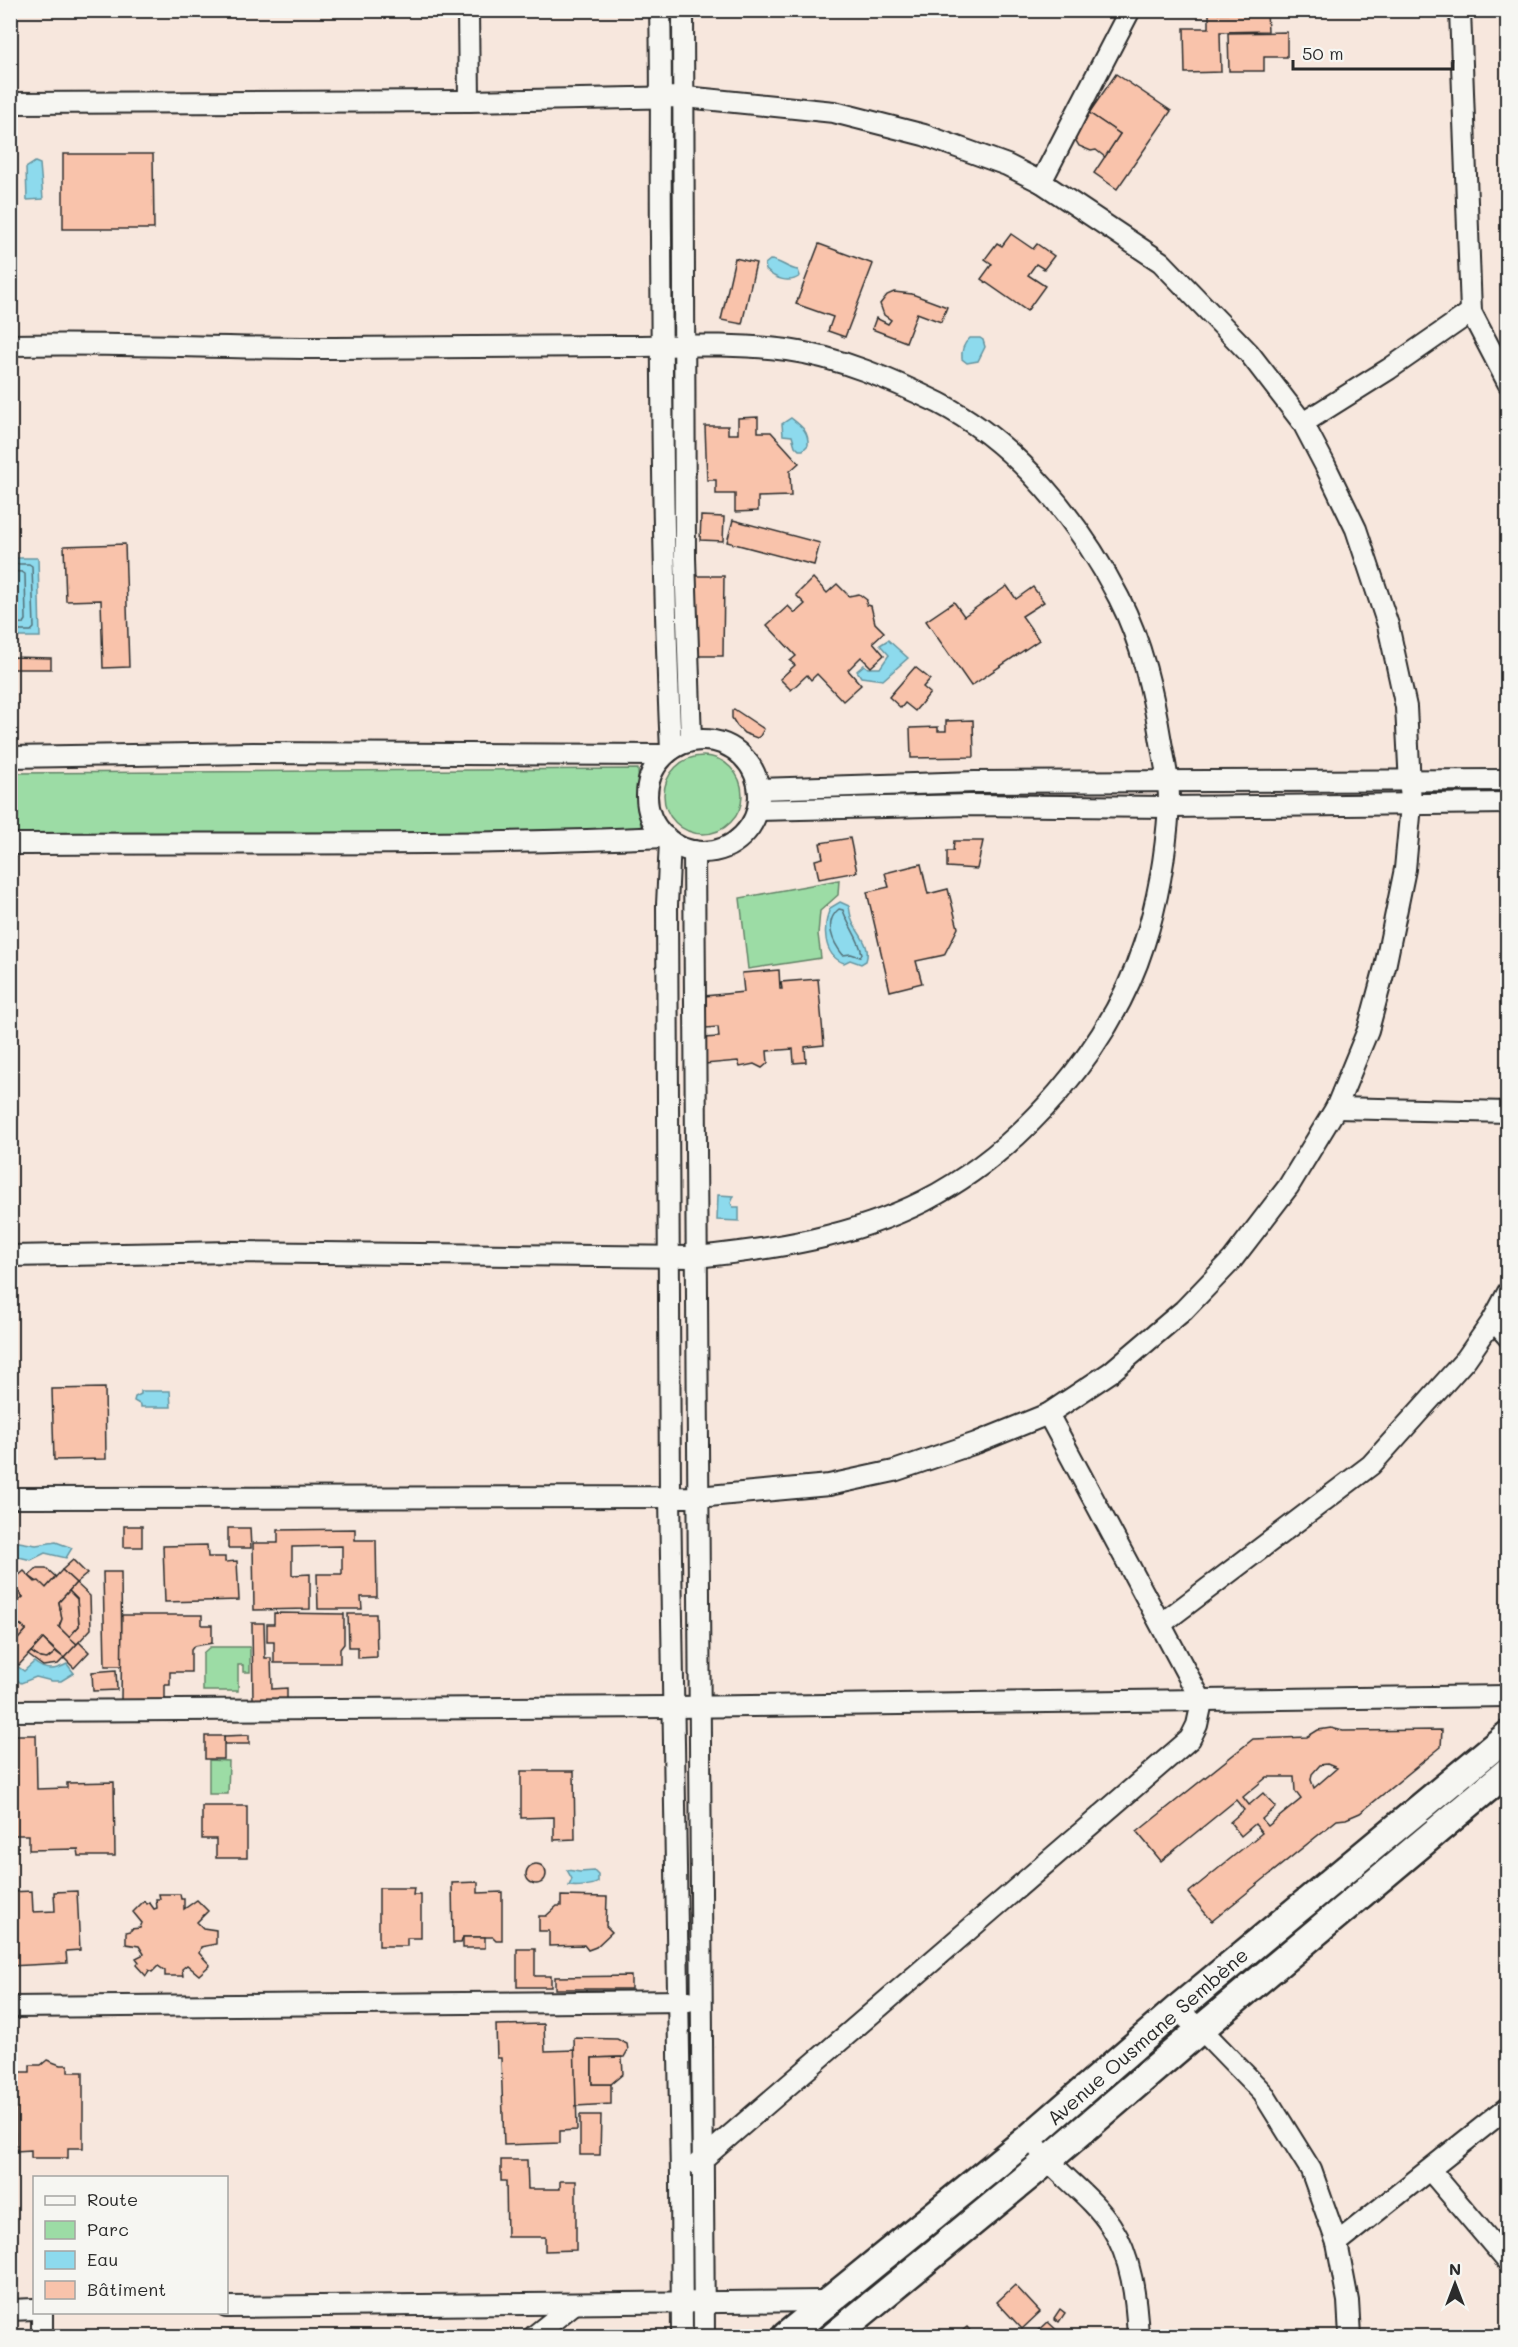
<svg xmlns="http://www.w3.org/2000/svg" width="1518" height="2347" font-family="Mali,sans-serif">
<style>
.green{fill:#9cdca5;stroke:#648468;stroke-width:1.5}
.water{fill:#8ddaed;stroke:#66949f;stroke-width:1.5}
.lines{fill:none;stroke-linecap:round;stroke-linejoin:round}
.shore{stroke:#527179;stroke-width:1.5}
.building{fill:#f9c3ab;stroke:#2b2b2b;stroke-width:1.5;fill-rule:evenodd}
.minor-casing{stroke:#2b2b2b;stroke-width:24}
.secondary-casing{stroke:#2b2b2b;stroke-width:32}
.minor{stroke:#f6f6f2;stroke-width:20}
.secondary{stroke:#f6f6f2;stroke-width:27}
.labels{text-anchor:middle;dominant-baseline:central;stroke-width:5;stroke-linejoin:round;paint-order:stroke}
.street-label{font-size:20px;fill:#2b2b2b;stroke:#f6f6f2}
</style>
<rect width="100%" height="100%" fill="#f7e7dd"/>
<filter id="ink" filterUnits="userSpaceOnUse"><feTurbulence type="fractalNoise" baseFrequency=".0167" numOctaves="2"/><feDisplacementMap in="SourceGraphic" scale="12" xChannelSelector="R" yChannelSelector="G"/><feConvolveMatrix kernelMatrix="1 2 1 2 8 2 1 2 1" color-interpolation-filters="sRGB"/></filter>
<g filter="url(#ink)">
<g class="green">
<circle cx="703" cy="795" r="39"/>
<polygon points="638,769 641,834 11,839 10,773"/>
<polygon points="839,880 838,895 820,911 818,934 821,958 748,969 740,898"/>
<polygon points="210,1647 250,1647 250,1672 243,1672 243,1665 238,1665 238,1691 203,1691 203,1653"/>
<polygon points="209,1760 229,1761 228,1794 209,1794"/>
</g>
<g class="water">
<polygon points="35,162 40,164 43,199 27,200 26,168"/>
<path d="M770,260C780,260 787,269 798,270L800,276C789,284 775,279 766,270L765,264Z"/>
<path d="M970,338H980L983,340L985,347L978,361L967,363L962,359C961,350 963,344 970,338Z"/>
<path d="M791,418C801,426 809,431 808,445L803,450H799L795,446L792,436L783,435L782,424Z"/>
<polygon points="11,558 38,558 40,637 11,637"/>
<polygon points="888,640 908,658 883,680 861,677 857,671 864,665 868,668 880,668 889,655 880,645"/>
<path d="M840,902L849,906C850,913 851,920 854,925C861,937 871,947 866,961L861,964L850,960L844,963C822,955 823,926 830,908Z"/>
<polygon points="718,1195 734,1196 731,1203 733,1207 739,1207 739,1221 717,1220"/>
<polygon points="141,1391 170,1391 171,1407 141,1407 141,1405 134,1401 135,1397 141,1394"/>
<polygon points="19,1542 36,1545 56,1542 72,1548 66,1558 45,1553 31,1560 19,1557 11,1562 11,1546"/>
<path d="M10,1661L24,1671L34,1662C45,1671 54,1671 67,1664L74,1673L61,1681H52L36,1677L21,1683L11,1675Z"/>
<path d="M567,1870L580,1872L594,1871L598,1875V1882C593,1886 576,1887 569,1886L572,1879Z"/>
</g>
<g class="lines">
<g class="shore">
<polyline points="10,564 29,564 32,566 34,628 31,631 10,631"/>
<polyline points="10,571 22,572 25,574 26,620 24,623 10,624"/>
<path d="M839,909L843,910C848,926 859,938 862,954L860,957L851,954L843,955C833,943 823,922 839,909Z"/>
</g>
</g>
<g class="building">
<polygon points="1267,12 1268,31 1220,32 1221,72 1185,73 1184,28 1209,28 1209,13"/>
<polygon points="1287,32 1287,57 1264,57 1264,71 1229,71 1228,33"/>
<polygon points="1116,74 1171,111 1117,189 1094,173 1120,134 1089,113"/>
<polygon points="1089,113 1120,134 1105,157 1096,150 1091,151 1079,146 1076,141 1073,131 1079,119"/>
<polygon points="63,154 153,154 154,229 63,229"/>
<polygon points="1011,234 1033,249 1037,244 1054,256 1044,269 1036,264 1028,275 1045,286 1027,311 981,279 992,264 985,259 997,243 1002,246"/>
<polygon points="819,244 873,264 845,337 828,331 833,317 796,304"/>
<polygon points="735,258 756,263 742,324 721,320"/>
<polygon points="894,292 912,294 947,307 941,322 917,313 906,342 872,329 876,318 888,324 891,320 884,315 880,304 887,295"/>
<polygon points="758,417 758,432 771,432 799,463 790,471 791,496 758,497 758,511 735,512 735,494 716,494 716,480 707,480 705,426 728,426 728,434 738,434 738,418"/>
<polygon points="701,516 724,517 723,541 700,540"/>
<polygon points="733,520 820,543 814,565 727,542"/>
<polygon points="125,544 129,667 103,668 101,600 66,601 64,546"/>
<polygon points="696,576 724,576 723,656 696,656"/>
<polygon points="813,578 827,593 837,584 849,596 859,594 867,600 866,605 871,606 875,623 884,632 873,642 884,655 871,667 861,657 848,670 861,685 843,701 817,674 811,680 807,675 791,690 780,679 795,665 790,661 796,656 767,625 788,606 795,613 805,604 796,595"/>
<polygon points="1007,586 1016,599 1033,587 1044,602 1022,616 1039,640 971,686 926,621 954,602 964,616"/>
<polygon points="10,657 51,658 51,669 10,669"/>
<polygon points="915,667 930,679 923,687 930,693 915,711 905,703 901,708 889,697"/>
<polygon points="734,709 764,729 760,736 757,738 744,733 737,726 732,718 732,711"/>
<polygon points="973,720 974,757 911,758 910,728 938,727 938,731 946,731 946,721"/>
<polygon points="850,838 857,872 819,879 815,860 823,858 820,843"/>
<polygon points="954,841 983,841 977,869 947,867 947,851 953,851"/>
<polygon points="921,864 928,894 948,889 958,928 944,955 916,961 922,983 890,991 867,892 889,887 885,873"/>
<polygon points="779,970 780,989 782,989 781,982 818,979 824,1045 805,1047 806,1062 794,1063 793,1049 767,1051 768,1063 762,1068 754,1064 740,1067 738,1061 705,1064 703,1038 719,1037 718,1027 706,1028 705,996 744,992 742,973"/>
<polygon points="105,1388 106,1459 54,1460 52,1389"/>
<rect x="124" y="1526" width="18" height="21"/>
<polygon points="228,1528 250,1528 251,1548 228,1548"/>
<polygon points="355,1529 355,1540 376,1540 377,1597 361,1597 362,1609 318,1609 317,1574 342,1574 342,1546 292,1547 292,1575 310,1574 310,1609 254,1610 253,1543 278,1543 278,1530"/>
<polygon points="207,1545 208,1557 225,1557 225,1562 237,1561 239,1600 165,1602 163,1546"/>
<polygon points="73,1560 87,1574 76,1583 62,1570"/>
<polygon points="37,1568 46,1568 56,1577 46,1588 29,1576"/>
<polygon points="62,1570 76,1583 59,1602 62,1619 59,1627 77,1644 64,1658 43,1639 19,1665 10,1658 10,1647 26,1630 19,1624 10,1624 10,1603 17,1602 23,1597 10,1583 24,1571 35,1582 39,1581 46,1588"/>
<polygon points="103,1572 121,1572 122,1666 105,1666"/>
<polygon points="76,1583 90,1596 91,1629 77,1644 69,1637 79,1626 77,1599 69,1591"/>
<polygon points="10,1584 23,1597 17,1602 10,1603"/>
<polygon points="69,1591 77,1599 79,1626 69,1637 59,1627 62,1619 59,1602"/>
<polygon points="274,1613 344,1614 344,1644 340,1649 340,1663 274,1663 274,1642 267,1642 267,1624 274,1624"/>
<polygon points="348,1614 376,1614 377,1657 358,1658 358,1647 349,1647"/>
<polygon points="122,1615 202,1615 202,1625 212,1625 212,1643 194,1646 191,1650 191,1672 170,1672 170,1685 165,1685 165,1701 121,1701"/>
<polygon points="252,1623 264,1623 265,1658 271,1658 272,1689 287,1688 287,1699 253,1700"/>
<polygon points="10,1624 19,1624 26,1630 12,1646"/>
<polygon points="43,1639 56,1652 47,1659 40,1658 31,1652"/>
<polygon points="79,1642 89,1652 74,1668 64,1658"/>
<polygon points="31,1652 40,1658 47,1659 56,1652 64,1658 58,1664 43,1666 28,1655"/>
<polygon points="116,1670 117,1690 93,1691 92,1672"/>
<path d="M1331,1728L1343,1731L1442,1730L1441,1747L1360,1813L1346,1819L1337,1820L1212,1921L1188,1893L1262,1833L1255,1824L1241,1836L1230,1822L1244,1810L1236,1800L1161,1861L1137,1832L1253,1739L1307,1737L1318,1730ZM1327,1764L1337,1768L1314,1788L1311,1780L1312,1774L1320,1765ZM1267,1777H1294L1295,1791L1301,1799L1268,1826L1262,1819L1276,1807L1263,1793L1249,1805L1243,1797Z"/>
<polygon points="10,1735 36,1735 37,1789 67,1788 67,1783 114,1782 115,1856 79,1856 78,1849 29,1850 29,1835 10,1835"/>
<polygon points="249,1735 249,1744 224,1744 224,1736"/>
<rect x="205" y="1736" width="19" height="23"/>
<polygon points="521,1771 574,1771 575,1839 554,1840 554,1817 521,1818"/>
<polygon points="202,1806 247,1806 247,1858 216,1858 216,1839 202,1839"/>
<circle cx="536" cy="1874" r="10"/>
<polygon points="478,1882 478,1893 502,1892 502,1940 496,1940 493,1937 463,1937 461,1943 453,1943 452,1883"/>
<polygon points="379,1888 414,1888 413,1895 421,1895 421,1938 407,1938 407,1946 379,1946"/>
<polygon points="32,1891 33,1912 55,1911 54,1892 77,1891 80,1950 66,1951 67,1963 10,1966 10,1892"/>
<polygon points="159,1894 180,1894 181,1899 184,1899 184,1909 197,1900 208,1911 197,1922 203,1928 216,1930 216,1944 201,1947 199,1953 210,1965 199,1975 187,1965 182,1969 183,1976 165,1976 165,1971 158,1966 152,1972 149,1970 146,1976 136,1965 139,1962 136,1958 144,1954 139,1946 126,1944 126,1932 131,1931 131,1929 140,1928 142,1923 133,1912 144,1901 147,1904 149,1902 154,1909 157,1908 156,1899 160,1899"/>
<polygon points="561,1896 607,1897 606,1926 612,1932 596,1947 588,1950 584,1945 549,1946 549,1931 539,1931 539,1916 546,1916 557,1906 561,1906"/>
<rect x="463" y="1937" width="22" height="11"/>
<polygon points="517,1949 535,1949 535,1976 551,1976 551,1987 517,1987"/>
<polygon points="631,1976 631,1989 555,1989 555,1977"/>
<polygon points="544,2024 545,2051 575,2050 577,2130 560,2131 560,2143 504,2145 501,2058 497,2058 496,2025"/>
<polygon points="574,2038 617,2039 627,2044 628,2050 624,2057 592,2058 592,2084 611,2084 611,2104 576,2106"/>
<polygon points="622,2057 623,2074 611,2084 592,2084 592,2058"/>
<polygon points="47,2060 60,2065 68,2065 68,2072 83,2072 83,2148 68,2148 68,2158 31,2158 31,2150 16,2151 16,2072 30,2072 30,2065 41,2065"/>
<polygon points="580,2115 601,2115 600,2155 580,2155"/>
<rect x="10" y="2133" width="5" height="21"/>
<polygon points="501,2160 527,2160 528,2189 560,2189 560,2181 576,2181 576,2250 545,2251 545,2237 507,2237 506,2181 501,2181"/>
<polygon points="1015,2285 1040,2312 1022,2329 997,2302"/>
<polygon points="1060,2309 1065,2313 1059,2322 1054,2318"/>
<polygon points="1048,2322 1063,2336 1033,2336"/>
<polygon points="967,2327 975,2336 956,2336"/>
</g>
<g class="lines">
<g class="minor-casing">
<g id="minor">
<polyline points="468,10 469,101"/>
<path d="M660,10C662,86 660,162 661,237C662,408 663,579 671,750"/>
<polyline points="683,10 685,558 691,741"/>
<polyline points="1460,10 1471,312 1508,383"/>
<polyline points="10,103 469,101 685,97 834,112 924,135 1007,165 1041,182 1161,262 1249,353 1303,423 1325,465 1356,529 1388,625 1406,707 1411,805 1405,869 1385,967 1368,1030 1336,1108 1288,1187 1232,1260 1184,1310 1111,1372 1048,1414 976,1443 894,1471 829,1485 698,1497 10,1498"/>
<polyline points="1041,182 1130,10"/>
<path d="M10,345C118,342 226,349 334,348C427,347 521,347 614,346C671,346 730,343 787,350C839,357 892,380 939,403C1017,443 1080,522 1119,598C1142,643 1153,693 1161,742C1165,764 1170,785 1169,806C1166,852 1158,901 1144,944C1111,1048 1021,1151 924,1201C853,1237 774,1249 696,1257L234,1252L10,1256"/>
<polyline points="1303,423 1389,369 1471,312"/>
<circle cx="703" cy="796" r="56"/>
<polyline points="10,757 253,753 664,755"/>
<polyline points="759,789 975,782 1508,780"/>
<polyline points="758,810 970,805 1169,807 1508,803"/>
<polyline points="670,841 667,905 670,1496 681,2177 682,2336"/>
<path d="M10,844C229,842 448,847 666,837"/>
<polyline points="694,851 704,2336"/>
<polyline points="1336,1108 1508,1112"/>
<polyline points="1493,1320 1508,1337"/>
<polyline points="1161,1624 1371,1465 1466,1359 1493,1320 1508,1292"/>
<polyline points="10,1711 673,1707 1508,1696"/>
<polyline points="10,2007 689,2001"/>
<polyline points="1176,2010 1201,2029 1263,2093 1311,2170 1337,2243 1348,2301 1350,2336"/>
<path d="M1030,2137C1036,2145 1042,2155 1050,2162C1070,2183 1095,2201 1111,2226C1132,2258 1136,2299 1138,2336"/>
<polyline points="697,2164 1190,1739 1197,1725 1202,1702 1048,1414"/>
<polyline points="1430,2170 1508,2262"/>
<polyline points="1337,2243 1508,2107"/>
<polyline points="226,2307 827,2301"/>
<polyline points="10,2310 34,2309"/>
<polyline points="42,2336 42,2312"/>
<polyline points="534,2336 574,2304"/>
</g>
</g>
<g class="secondary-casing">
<g id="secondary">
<polyline points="786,2336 1030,2137 1176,2010 1508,1735"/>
<polyline points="834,2336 1048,2160 1201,2029 1508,1771"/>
</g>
</g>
<use href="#minor" class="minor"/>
<use href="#secondary" class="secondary"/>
</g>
</g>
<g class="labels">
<g class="street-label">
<text transform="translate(1147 2036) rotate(-41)">Avenue Ousmane Sembène</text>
</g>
</g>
<rect width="1518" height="2347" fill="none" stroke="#f6f6f2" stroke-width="36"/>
<rect x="18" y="18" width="1482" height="2311" fill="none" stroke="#2b2b2b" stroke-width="2" filter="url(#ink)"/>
<rect x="33" y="2176" width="195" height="138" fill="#f6f6f2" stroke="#a5a5a2" stroke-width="1.5"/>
<rect x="45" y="2196" width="30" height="9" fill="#f6f6f2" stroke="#a5a5a2" stroke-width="1.5"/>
<text x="87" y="2206" font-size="18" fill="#2b2b2b">Route</text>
<rect x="45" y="2221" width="30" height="18" fill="#9cdca5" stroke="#a5a5a2" stroke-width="1.5"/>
<text x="87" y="2236" font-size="18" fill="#2b2b2b">Parc</text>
<rect x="45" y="2251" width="30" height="18" fill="#8ddaed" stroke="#a5a5a2" stroke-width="1.5"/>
<text x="87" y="2266" font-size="18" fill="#2b2b2b">Eau</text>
<rect x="45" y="2281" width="30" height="18" fill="#f9c3ab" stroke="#a5a5a2" stroke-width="1.5"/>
<text x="87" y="2296" font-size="18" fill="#2b2b2b">Bâtiment</text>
<g transform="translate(1455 2284)" stroke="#f6f6f2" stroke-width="4.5" paint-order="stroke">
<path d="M0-4.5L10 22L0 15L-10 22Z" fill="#2b2b2b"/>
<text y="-9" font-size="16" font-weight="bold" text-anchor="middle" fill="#2b2b2b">N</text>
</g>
<path d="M1293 60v9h160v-9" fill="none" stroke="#2b2b2b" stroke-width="3"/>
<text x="1302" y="60" font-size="18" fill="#2b2b2b" stroke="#f6f6f2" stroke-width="4.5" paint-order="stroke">50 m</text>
</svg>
